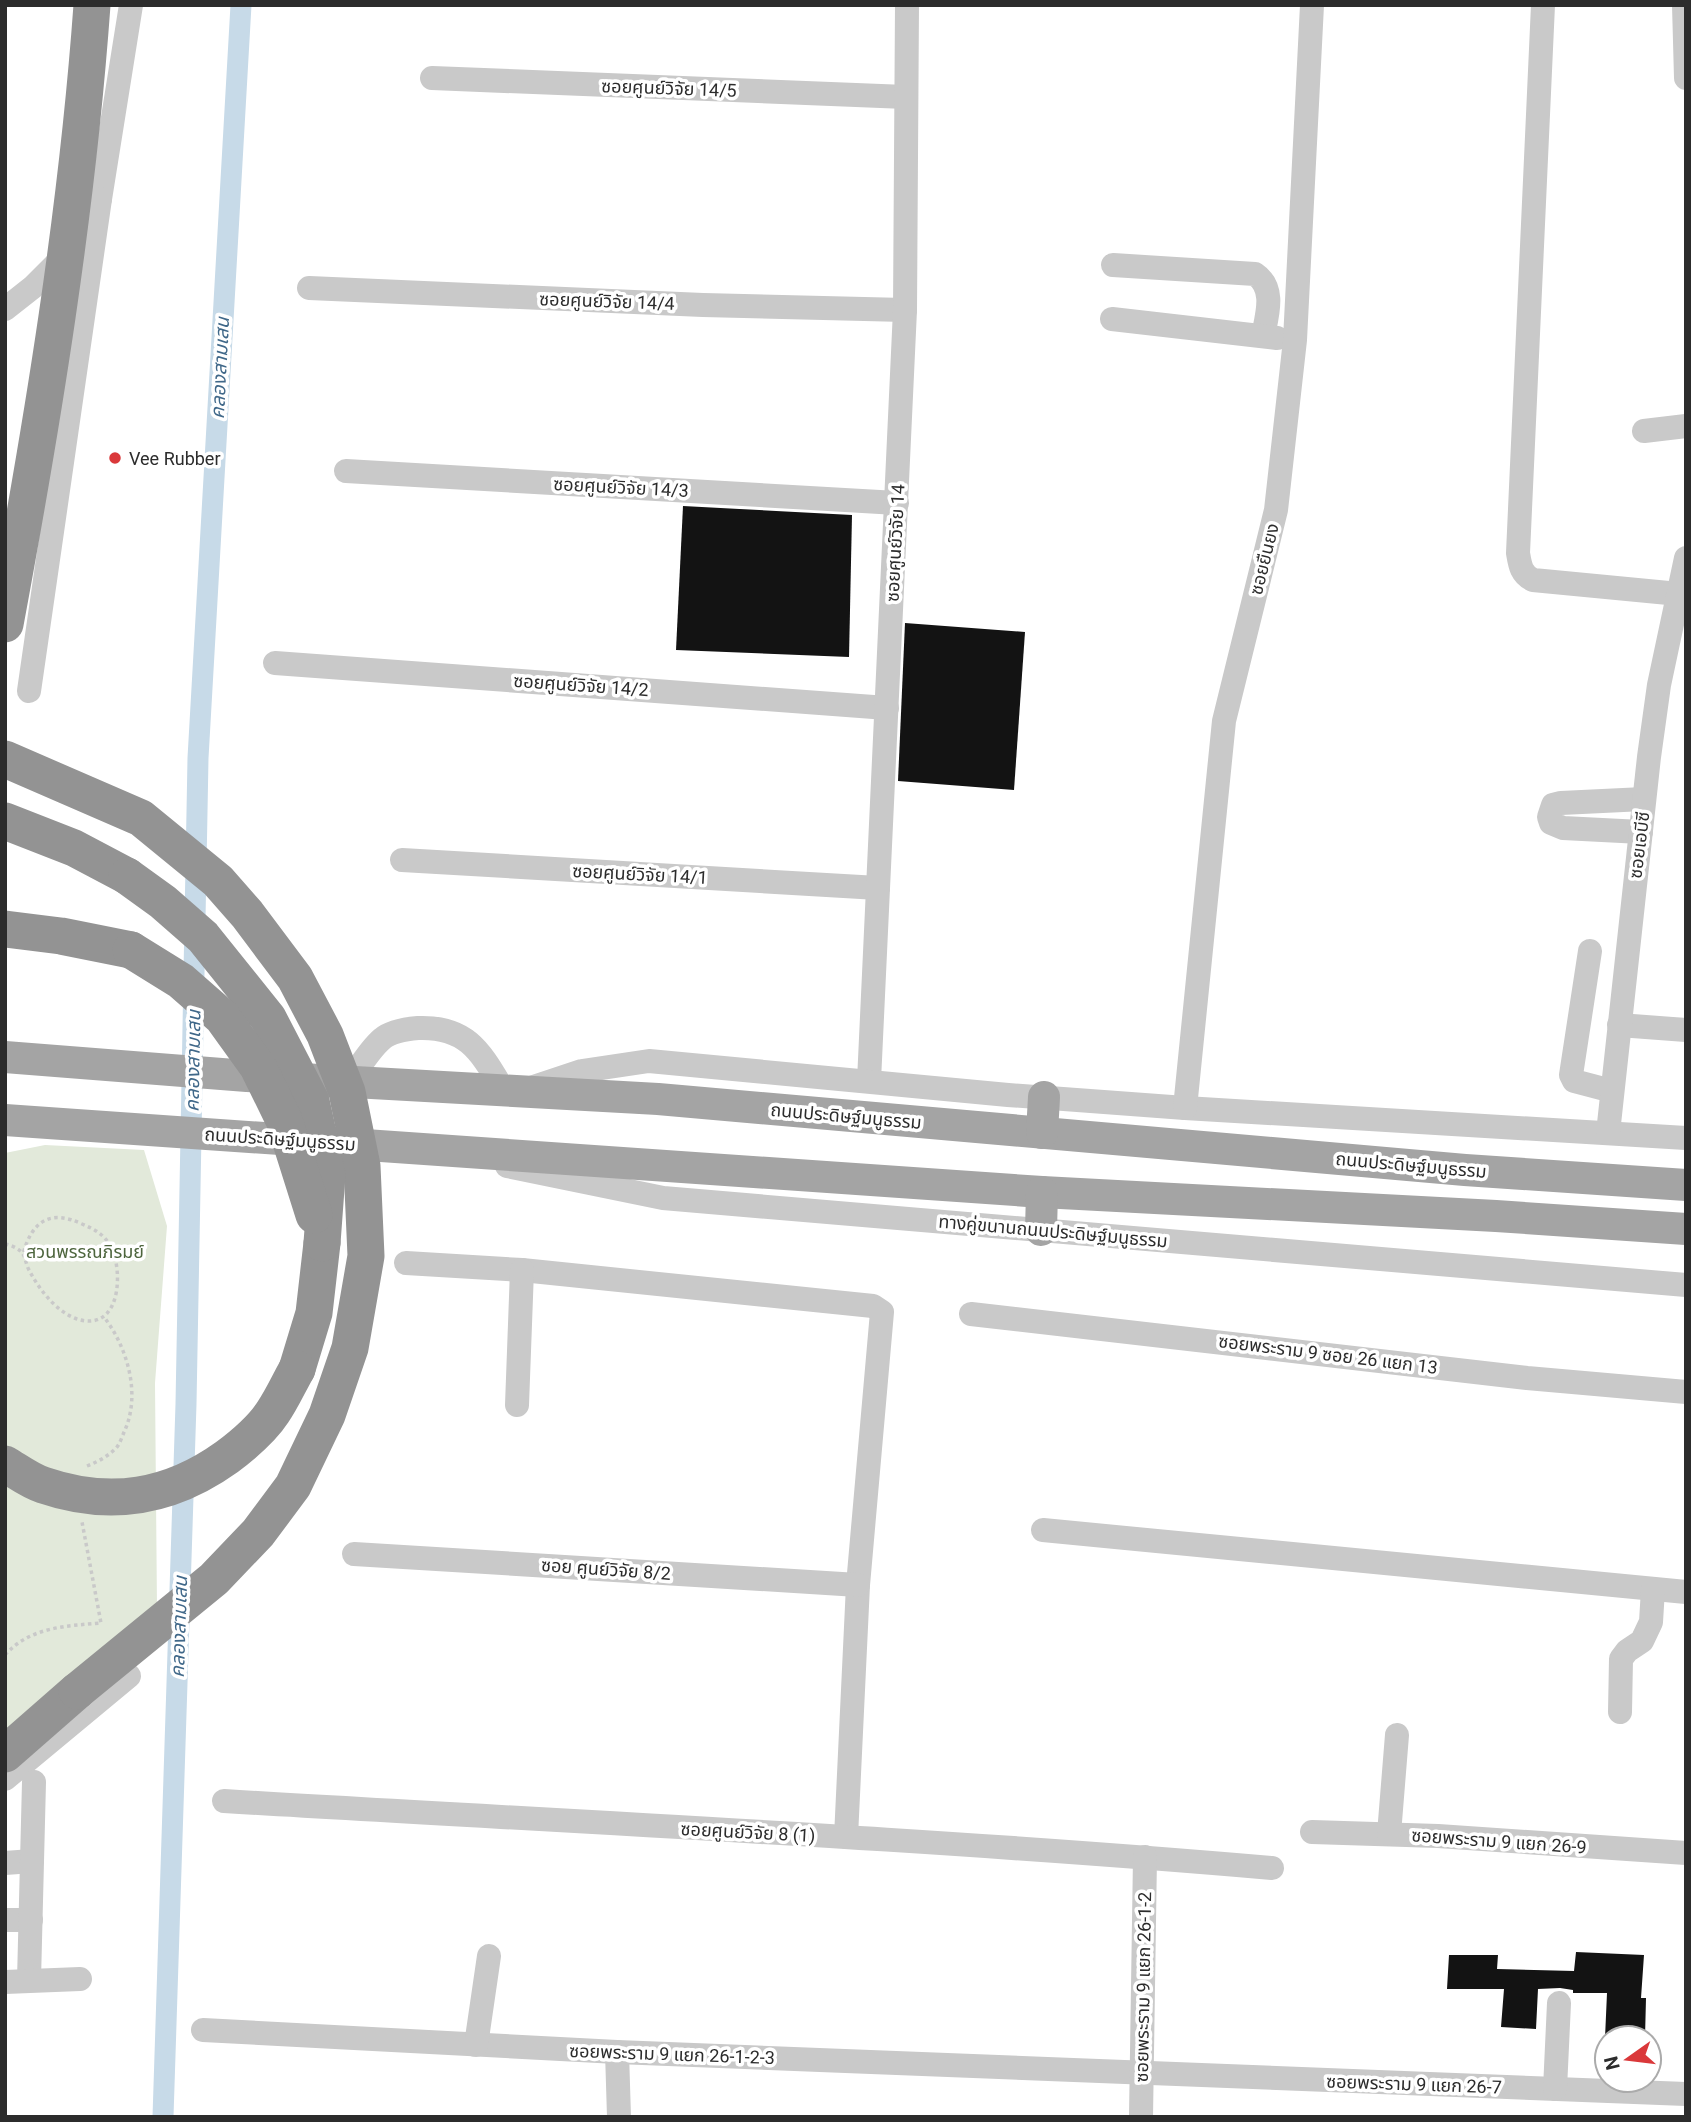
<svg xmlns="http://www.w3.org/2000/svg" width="1691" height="2122" font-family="Roboto,'Noto Sans Thai',sans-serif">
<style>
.green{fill:#e2e9da}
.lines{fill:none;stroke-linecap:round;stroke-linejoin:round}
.canal{stroke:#c7dae8;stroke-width:21}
.building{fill:#131313}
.path{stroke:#c9c9c9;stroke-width:3.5;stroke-dasharray:3.5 3.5;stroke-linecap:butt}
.minor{stroke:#c9c9c9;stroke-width:24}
.major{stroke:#a4a4a4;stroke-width:32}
.highway{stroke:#939393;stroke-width:37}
.highway-bridge{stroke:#939393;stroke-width:37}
.poi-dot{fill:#da383a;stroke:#fff;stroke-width:2.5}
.labels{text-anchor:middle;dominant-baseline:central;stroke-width:7;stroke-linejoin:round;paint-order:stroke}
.street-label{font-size:18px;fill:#2c2c2c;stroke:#fff}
.poi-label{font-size:18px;fill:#2c2c2c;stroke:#fff;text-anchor:start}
.park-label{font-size:18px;fill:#4d653d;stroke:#fff}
.water-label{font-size:19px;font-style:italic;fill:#406889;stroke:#fff}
</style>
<rect width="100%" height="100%" fill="#fff"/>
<polygon class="green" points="45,1145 144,1150 167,1226 155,1383 157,1609 5,1742 5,1153"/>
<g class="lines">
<polyline class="canal" points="163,2117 186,1404 198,758 241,5"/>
</g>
<g class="building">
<polygon points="683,506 852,515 849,657 676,650"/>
<polygon points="905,623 1025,632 1014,790 898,781"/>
<polygon points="1576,1952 1644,1955 1641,1998 1646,1998 1645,2038 1605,2038 1607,1993 1573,1993 1573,1990 1560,1988 1538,1989 1536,2029 1501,2027 1504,1989 1447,1989 1449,1955 1498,1955 1497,1969 1574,1971"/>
</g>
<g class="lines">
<g class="path">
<path d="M5,1244C11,1245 20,1249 23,1254C26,1259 26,1265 29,1270C40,1291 61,1319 87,1321C122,1323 122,1268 111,1247C104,1234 94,1229 82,1224C50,1209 32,1221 23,1254"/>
<path d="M87,1466C97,1462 107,1457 115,1449C120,1445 122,1436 125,1430C141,1393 127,1347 104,1317"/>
<path d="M5,1655C30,1627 65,1626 101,1623L82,1522"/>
</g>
<g class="minor">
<path d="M1543,5L1518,553C1520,565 1521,574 1533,580L1679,594"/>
<polyline points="1684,5 1686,78"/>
<polyline points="432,78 906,97"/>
<polyline points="91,214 100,199 131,5"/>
<path d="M1113,265L1255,274C1276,288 1267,315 1263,336"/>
<polyline points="309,288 703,305 905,310"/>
<polyline points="5,309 33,287 67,253"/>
<polyline points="1112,319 1277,338"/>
<polyline points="1644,431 1686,426"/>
<polyline points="346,471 897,503"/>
<polyline points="275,663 887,708"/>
<polyline points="29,691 100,199"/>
<polyline points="1641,832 1563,828 1551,823 1549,817 1553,805 1561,803 1644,799"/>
<polyline points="402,860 878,888"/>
<polyline points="1590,951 1571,1075 1574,1081 1612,1091"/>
<polyline points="1619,1025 1686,1030"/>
<polyline points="869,1081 905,310 907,5"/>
<path d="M349,1082C359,1068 369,1050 382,1039C391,1031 406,1029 418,1028C468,1026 481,1053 504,1091"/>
<polyline points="531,1088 582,1071 649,1061 1008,1095 1185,1108 1686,1138"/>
<polyline points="1185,1108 1224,721 1276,510 1295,340 1312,5"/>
<polyline points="1608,1133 1649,757 1659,685 1686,558"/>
<polyline points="507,1166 663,1198 1686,1285"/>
<polyline points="406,1263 522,1270 873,1306 882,1312 858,1585 846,1837"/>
<polyline points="971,1314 1527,1378 1686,1392"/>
<polyline points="517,1405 522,1270"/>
<polyline points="1043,1530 1686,1592"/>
<polyline points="354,1554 858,1585"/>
<polyline points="1620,1712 1621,1659 1627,1651 1642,1641 1651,1622 1653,1589"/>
<polyline points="5,1779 129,1676"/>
<path d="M224,1801C573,1822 923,1838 1272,1868"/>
<polyline points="1312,1832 1438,1836 1686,1853"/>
<polyline points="1389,1834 1397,1735"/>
<polyline points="5,1863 32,1861"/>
<polyline points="5,1920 31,1920"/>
<polyline points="29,1980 34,1782"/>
<polyline points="5,1982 80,1979"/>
<polyline points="203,2030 617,2052 1686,2094"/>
<polyline points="476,2045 489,1956"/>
<polyline points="617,2052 619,2117"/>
<polyline points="1555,2089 1559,2003"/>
<polyline points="1141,2117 1145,1857"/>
</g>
<g class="major">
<polyline points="5,1057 247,1076 658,1099 1465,1170 1686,1185"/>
<polyline points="5,1120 1042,1192 1496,1216 1686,1229"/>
<polyline points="1042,1133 1044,1097"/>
<polyline points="1041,1230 1042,1192"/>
</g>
<g class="highway">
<polyline points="5,821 74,848 127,876"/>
<polyline points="5,929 61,936 131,950"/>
<polyline points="297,1369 314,1313 322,1243"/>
<polyline points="5,1754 77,1691"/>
</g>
<g class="highway-bridge">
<path d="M5,624C43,420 77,213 92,5"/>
<polyline points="5,759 141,818 218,881 247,914 295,978 325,1035 347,1092 362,1166 366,1256 350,1348 327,1415 293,1486 258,1533 214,1579 77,1691"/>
<polyline points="127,876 163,902 203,937 268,1018 311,1101 327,1175 322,1243"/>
<polyline points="131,950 181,981 222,1017 258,1067 284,1120 314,1215"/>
<path d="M5,1464C17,1471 30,1481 43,1485C110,1508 170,1498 227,1457C243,1445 262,1429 273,1412C282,1399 289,1383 297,1369"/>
</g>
</g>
<circle class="poi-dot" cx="115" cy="458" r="7"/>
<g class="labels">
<g class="street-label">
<text transform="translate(669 88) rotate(2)">ซอยศูนย์วิจัย 14/5</text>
<text transform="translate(607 301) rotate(2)">ซอยศูนย์วิจัย 14/4</text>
<text transform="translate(621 487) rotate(3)">ซอยศูนย์วิจัย 14/3</text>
<text transform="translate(895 543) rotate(-87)">ซอยศูนย์วิจัย 14</text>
<text transform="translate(1264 559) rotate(-76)">ซอยยืนยง</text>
<text transform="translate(581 685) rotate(4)">ซอยศูนย์วิจัย 14/2</text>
<text transform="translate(1639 845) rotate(-83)">ซอยเอบีซี</text>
<text transform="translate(640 874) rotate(3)">ซอยศูนย์วิจัย 14/1</text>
<text transform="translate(846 1116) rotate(5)">ถนนประดิษฐ์มนูธรรม</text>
<text transform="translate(280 1139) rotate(4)">ถนนประดิษฐ์มนูธรรม</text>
<text transform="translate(1411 1165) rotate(5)">ถนนประดิษฐ์มนูธรรม</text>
<text transform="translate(1053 1231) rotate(5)">ทางคู่ขนานถนนประดิษฐ์มนูธรรม</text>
<text transform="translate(1328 1354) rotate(7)">ซอยพระราม 9 ซอย 26 แยก 13</text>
<text transform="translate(606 1569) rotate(4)">ซอย ศูนย์วิจัย 8/2</text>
<text transform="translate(748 1832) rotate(3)">ซอยศูนย์วิจัย 8 (1)</text>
<text transform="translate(1499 1841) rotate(4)">ซอยพระราม 9 แยก 26-9</text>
<text transform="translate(1143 1987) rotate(-89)">ซอยพระราม 9 แยก 26-1-2</text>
<text transform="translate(672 2054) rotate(2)">ซอยพระราม 9 แยก 26-1-2-3</text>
<text transform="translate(1414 2084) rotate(2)">ซอยพระราม 9 แยก 26-7</text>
</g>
<g class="poi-label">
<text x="129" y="458">Vee Rubber</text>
</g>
<g class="park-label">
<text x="85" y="1251">สวนพรรณภิรมย์</text>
</g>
<g class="water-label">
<text transform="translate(220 368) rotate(-87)">คลองสามเสน</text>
<text transform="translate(193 1061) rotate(-89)">คลองสามเสน</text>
<text transform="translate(179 1627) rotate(-88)">คลองสามเสน</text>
</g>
</g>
<rect width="1691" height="2122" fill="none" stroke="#2c2c2c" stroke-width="14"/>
<g transform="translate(1628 2059) rotate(256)"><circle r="33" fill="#ffffff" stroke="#ababab" stroke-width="2"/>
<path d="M0-5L12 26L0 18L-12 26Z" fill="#da383a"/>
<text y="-10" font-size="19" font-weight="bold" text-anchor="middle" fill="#2c2c2c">N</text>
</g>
</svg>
